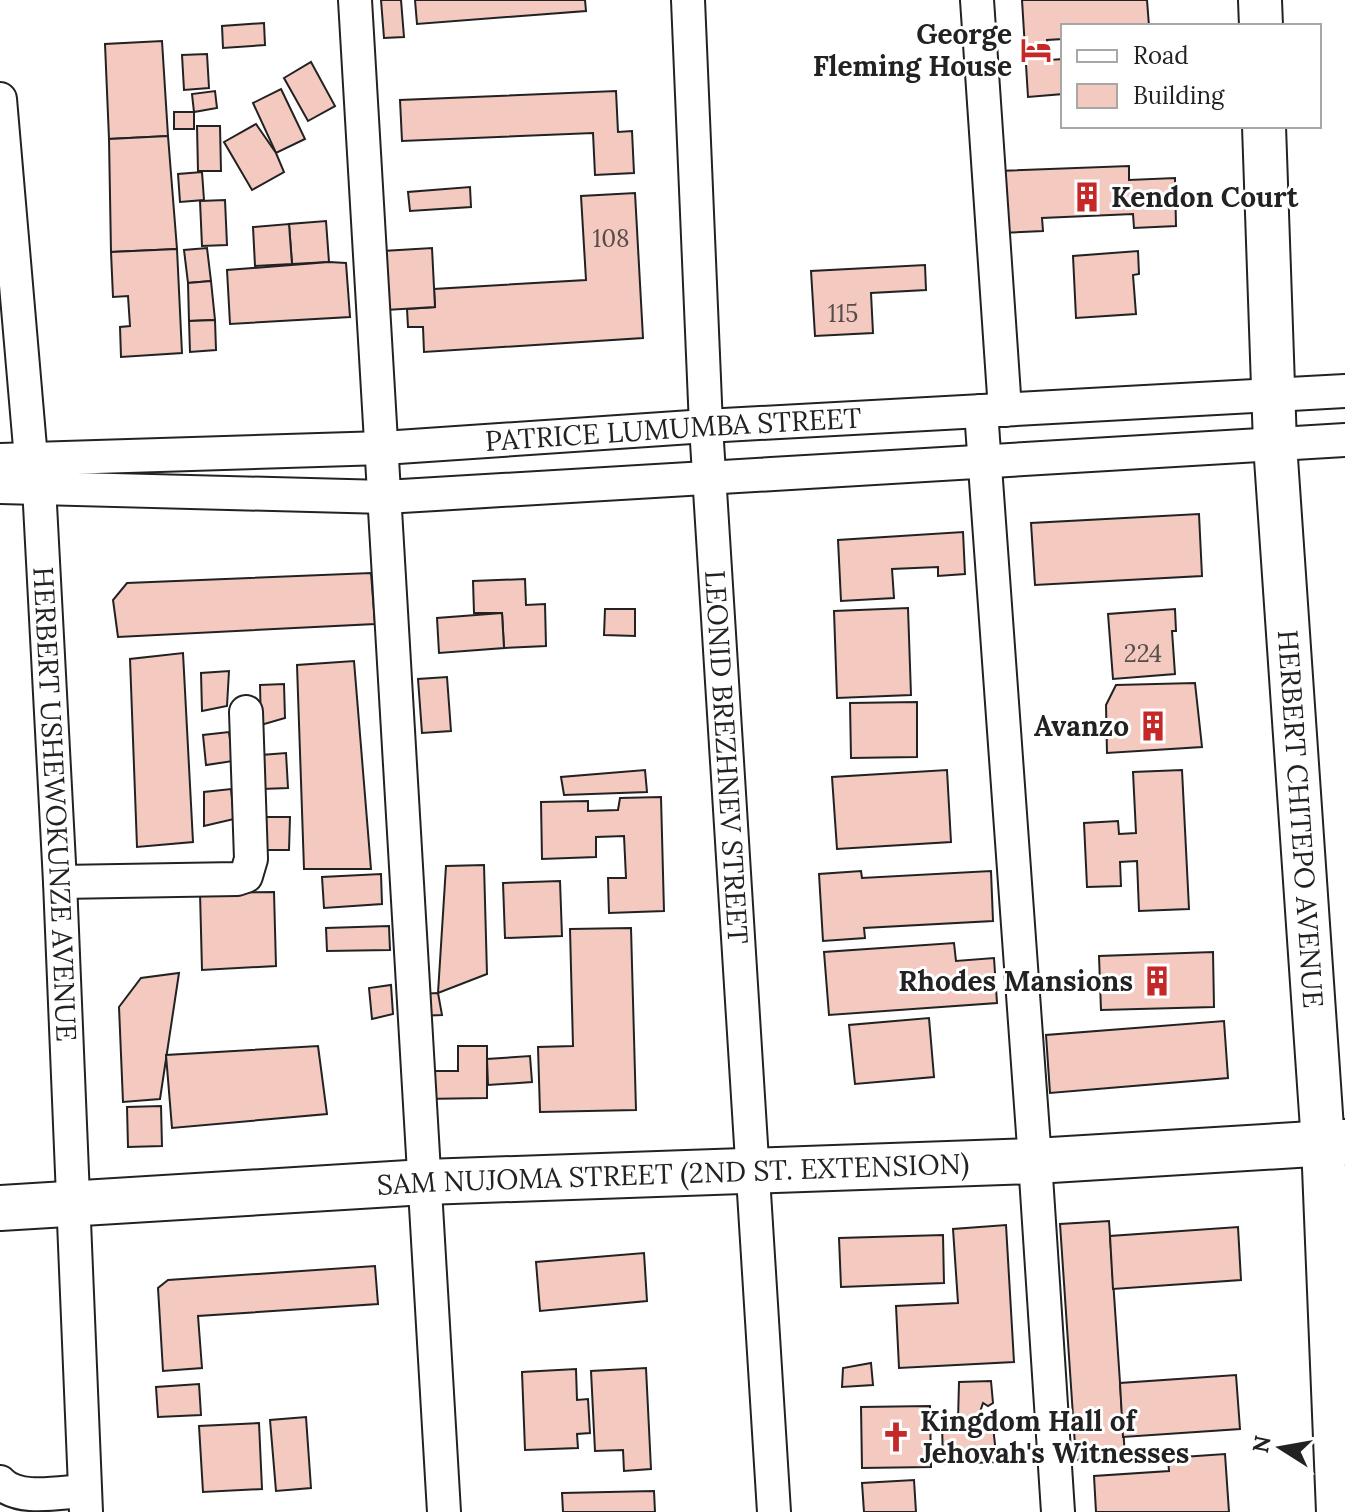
<svg xmlns="http://www.w3.org/2000/svg" width="1345" height="1512" font-family="Lora,serif">
<style>
.building{fill:#f3c9c0;stroke:#222;stroke-width:2}
.lines{fill:none;stroke-linecap:round;stroke-linejoin:round}
.minor-casing{stroke:#222;stroke-width:36}
.major-casing{stroke:#222;stroke-width:46}
.highway-casing{stroke:#222;stroke-width:48}
.minor{stroke:#fff;stroke-width:32}
.major{stroke:#fff;stroke-width:42}
.highway{stroke:#fff;stroke-width:44}
.labels{text-anchor:middle;dominant-baseline:central;stroke-width:6;stroke-linejoin:round;paint-order:stroke}
.number-label{font-size:24px;fill:#564c4a}
.poi-label{font-size:28px;font-weight:bold;fill:#222;stroke:#fff;text-anchor:end}
.street-label{font-size:28px;fill:#222;stroke:#fff}
</style>
<rect width="100%" height="100%" fill="#fff"/>
<g class="building">
<polygon points="381,0 401,0 404,37 384,38"/>
<polygon points="415,0 585,0 586,11 417,24"/>
<polygon points="1022,0 1147,0 1149,26 1063,26 1063,39 1047,40 1049,60 1063,59 1063,94 1028,97"/>
<polygon points="264,23 265,45 223,48 222,26"/>
<polygon points="162,41 168,136 109,139 105,44"/>
<polygon points="207,54 209,88 184,90 182,55"/>
<polygon points="311,62 335,106 308,121 284,78"/>
<polygon points="281,89 305,139 276,153 253,103"/>
<polygon points="215,91 217,108 194,112 192,94"/>
<polygon points="616,91 618,132 632,131 634,173 595,175 593,133 402,141 400,100"/>
<rect x="174" y="112" width="20" height="17"/>
<polygon points="256,124 276,153 284,172 252,190 224,142"/>
<polygon points="197,126 220,126 221,171 198,171"/>
<polygon points="168,136 177,249 111,252 109,139"/>
<polygon points="1129,166 1129,180 1175,178 1176,226 1134,228 1133,214 1042,218 1043,231 1001,233 998,171"/>
<polygon points="202,172 204,200 180,202 178,174"/>
<polygon points="470,187 471,207 410,211 408,192"/>
<polygon points="635,193 643,338 424,352 423,327 408,327 407,309 435,307 434,289 586,280 581,196"/>
<polygon points="225,200 227,245 202,246 200,201"/>
<polygon points="326,221 329,262 292,264 289,224"/>
<polygon points="289,224 292,264 255,266 253,227"/>
<polygon points="207,248 211,281 188,283 184,250"/>
<polygon points="432,248 435,307 386,310 383,251"/>
<polygon points="177,249 182,353 121,357 120,327 130,326 128,296 113,297 111,252"/>
<polygon points="1138,251 1139,274 1133,275 1136,314 1076,318 1073,256"/>
<polygon points="329,262 346,263 350,317 230,324 227,270"/>
<polygon points="925,265 926,290 871,293 873,333 815,336 811,271"/>
<polygon points="211,281 215,320 189,321 188,283"/>
<polygon points="215,320 216,350 190,352 189,321"/>
<polygon points="1199,514 1202,576 1035,585 1031,523"/>
<polygon points="963,532 965,574 938,576 938,567 892,569 894,598 841,601 838,540"/>
<polygon points="371,573 375,624 118,637 113,600 127,583"/>
<polygon points="525,579 526,605 545,604 546,646 504,648 502,613 474,613 473,581"/>
<polygon points="908,608 911,695 837,698 834,611"/>
<polygon points="605,609 635,609 635,636 604,635"/>
<polygon points="1175,609 1176,631 1172,631 1175,674 1113,679 1108,614"/>
<polygon points="502,613 504,648 439,653 437,618"/>
<polygon points="183,653 193,842 137,847 130,659"/>
<polygon points="354,661 371,869 304,869 297,665"/>
<polygon points="229,671 227,706 202,711 201,673"/>
<polygon points="447,677 451,731 422,733 418,679"/>
<polygon points="1195,683 1202,747 1107,753 1106,705 1116,685"/>
<polygon points="284,684 285,718 261,725 260,685"/>
<polygon points="917,702 917,757 851,758 850,703"/>
<polygon points="229,732 233,761 206,765 203,735"/>
<polygon points="286,753 288,788 262,789 261,755"/>
<polygon points="645,770 647,792 564,795 561,777"/>
<polygon points="947,770 951,842 837,849 832,777"/>
<polygon points="1182,770 1189,909 1139,911 1137,861 1120,862 1121,886 1087,887 1084,823 1118,821 1119,834 1136,833 1133,772"/>
<polygon points="231,789 234,819 204,826 204,792"/>
<polygon points="661,797 664,911 609,913 608,878 626,878 624,836 596,837 596,857 542,859 541,802 588,801 588,811 618,810 620,798"/>
<polygon points="265,817 290,817 289,850 264,850"/>
<polygon points="484,865 487,974 438,993 446,866"/>
<polygon points="861,871 862,878 991,871 993,921 864,928 865,938 823,941 819,874"/>
<polygon points="381,874 382,904 324,908 322,877"/>
<polygon points="560,881 562,936 505,938 503,883"/>
<polygon points="274,892 276,966 202,970 200,893"/>
<polygon points="389,926 390,950 327,951 326,928"/>
<polygon points="631,928 636,1110 540,1112 538,1047 573,1046 570,929"/>
<polygon points="954,943 956,961 994,958 997,1003 829,1015 824,952"/>
<polygon points="1213,952 1214,1007 1101,1010 1099,956"/>
<polygon points="179,973 160,1099 123,1102 119,1007 141,978"/>
<polygon points="391,985 393,1014 372,1019 369,988"/>
<polygon points="438,993 442,1015 419,1016 418,994"/>
<polygon points="929,1018 934,1077 855,1084 849,1025"/>
<polygon points="1224,1021 1228,1078 1050,1093 1046,1035"/>
<polygon points="318,1046 327,1114 172,1128 166,1055"/>
<polygon points="458,1046 487,1046 487,1098 423,1099 423,1071 458,1071"/>
<polygon points="530,1056 532,1082 488,1085 487,1059"/>
<polygon points="161,1106 162,1146 128,1147 127,1107"/>
<polygon points="1109,1221 1125,1456 1076,1460 1060,1224"/>
<polygon points="1006,1225 1014,1362 899,1368 896,1306 958,1303 953,1229"/>
<polygon points="1238,1227 1241,1280 1113,1289 1110,1236"/>
<polygon points="943,1235 944,1283 841,1287 839,1238"/>
<polygon points="644,1253 647,1301 540,1311 536,1262"/>
<polygon points="375,1266 378,1304 198,1316 202,1368 163,1371 158,1288 168,1280"/>
<polygon points="871,1363 873,1385 842,1387 843,1368"/>
<polygon points="646,1368 651,1469 624,1471 623,1450 595,1451 591,1371"/>
<polygon points="576,1369 577,1400 588,1399 590,1433 577,1434 578,1448 525,1450 522,1372"/>
<polygon points="1236,1375 1240,1429 1123,1437 1120,1383"/>
<polygon points="991,1381 993,1403 988,1406 983,1403 978,1418 992,1418 997,1462 943,1464 942,1423 958,1421 959,1382"/>
<polygon points="199,1384 201,1415 158,1417 156,1387"/>
<polygon points="930,1406 931,1467 862,1468 861,1407"/>
<polygon points="306,1417 311,1488 276,1491 270,1420"/>
<polygon points="259,1423 262,1489 203,1492 199,1426"/>
<polygon points="1225,1454 1229,1512 1096,1512 1094,1476 1169,1471 1168,1458"/>
<polygon points="914,1480 916,1512 864,1512 862,1483"/>
<polygon points="654,1491 655,1512 563,1512 562,1493"/>
</g>
<g class="lines">
<g class="minor-casing">
<g id="minor">
<polyline points="355,0 444,1512"/>
<path id="s1" d="M688,0L706,426L774,1512"/>
<polyline points="977,0 1005,410"/>
<path id="s2" d="M0,99L31,459L39,486L60,882L86,1512"/>
<polyline points="981,411 1035,1161 1058,1512"/>
<path id="s3" d="M0,460L383,448L706,426L1345,391"/>
<polyline points="0,487 385,497 1345,440"/>
<polyline points="60,882 237,879 246,876 251,859 246,712"/>
<path d="M0,1482C18,1502 61,1492 85,1491"/>
</g>
</g>
<g class="major-casing">
<g id="major">
<polyline points="1260,0 1261,26"/>
<path id="s4" d="M1264,126L1275,444L1323,1143L1338,1512"/>
</g>
</g>
<g class="highway-casing">
<g id="highway">
<path id="s5" d="M0,1208L425,1182L1035,1161L1345,1142"/>
</g>
</g>
<use href="#minor" class="minor"/>
<use href="#major" class="major"/>
<use href="#highway" class="highway"/>
</g>
<defs>
<g id="hotel-bare" transform="scale(2.4)"><path d="M-6-4.5h1.5V1H6V5H4.5V3h-9V5H-6ZM-4 0a1.8 1.8 0 1 1 3.6 0ZM.5 0V-2.5h3Q6-2.5 6 0Z" fill="#c62828" stroke="#fff" stroke-width="2.5" paint-order="stroke"/></g>
<g id="building-bare" transform="scale(2.4)"><path d="M-4-6H4V6H1V3H-1V6H-4ZM-2.5-4.3h1.7v1.8h-1.7ZM.8-4.3h1.7v1.8H.8ZM-2.5-1h1.7V.8h-1.7ZM.8-1h1.7V.8H.8Z" fill="#c62828" stroke="#fff" stroke-width="2.5" paint-order="stroke"/></g>
<g id="church-bare" transform="scale(2.4)"><path d="M-1.2-6h2.4v3.5h3.3v2.4h-3.3V6h-2.4V-.1h-3.3v-2.4h3.3Z" fill="#c62828" stroke="#fff" stroke-width="2.5" paint-order="stroke"/></g>
</defs>
<g fill-rule="evenodd">
<use href="#hotel-bare" x="1036" y="50"/>
<use href="#building-bare" x="1087" y="197"/>
<use href="#building-bare" x="1153" y="726"/>
<use href="#building-bare" x="1157" y="981"/>
<use href="#church-bare" x="896" y="1437"/>
</g>
<g class="labels">
<g class="number-label">
<text x="611" y="238">108</text>
<text x="843" y="313">115</text>
<text x="1143" y="653">224</text>
</g>
<g class="poi-label">
<text x="1012" y="34">George<tspan x="1012" dy="32">Fleming House</tspan></text>
<text x="1111" y="197" text-anchor="start">Kendon Court</text>
<text x="1129" y="726">Avanzo</text>
<text x="1133" y="981">Rhodes Mansions</text>
<text x="920" y="1421" text-anchor="start">Kingdom Hall of<tspan x="920" dy="32">Jehovah's Witnesses</tspan></text>
</g>
<g class="street-label">
<text stroke="none"><textPath href="#s3" startOffset="674">PATRICE LUMUMBA STREET</textPath></text>
<text stroke="none"><textPath href="#s1" startOffset="758">LEONID BREZHNEV STREET</textPath></text>
<text stroke="none"><textPath href="#s2" startOffset="708">HERBERT USHEWOKUNZE AVENUE</textPath></text>
<text stroke="none"><textPath href="#s4" startOffset="694">HERBERT CHITEPO AVENUE</textPath></text>
<text stroke="none"><textPath href="#s5" startOffset="674">SAM NUJOMA STREET (2ND ST. EXTENSION)</textPath></text>
</g>
</g>
<rect x="1061" y="24" width="260" height="104" fill="#ffffff" stroke="#a7a7a7" stroke-width="2"/>
<rect x="1077" y="50" width="40" height="12" fill="#ffffff" stroke="#a7a7a7" stroke-width="2"/>
<text x="1133" y="64" font-size="24" fill="#222222">Road</text>
<rect x="1077" y="84" width="40" height="24" fill="#f3c9c0" stroke="#a7a7a7" stroke-width="2"/>
<text x="1133" y="104" font-size="24" fill="#222222">Building</text>
<g transform="translate(1281 1448) rotate(281)" stroke="#ffffff" stroke-width="6" paint-order="stroke">
<path d="M0-6L14 30L0 20L-14 30Z" fill="#222222"/>
<text y="-12" font-size="22" font-weight="bold" text-anchor="middle" fill="#222222">N</text>
</g>
</svg>
